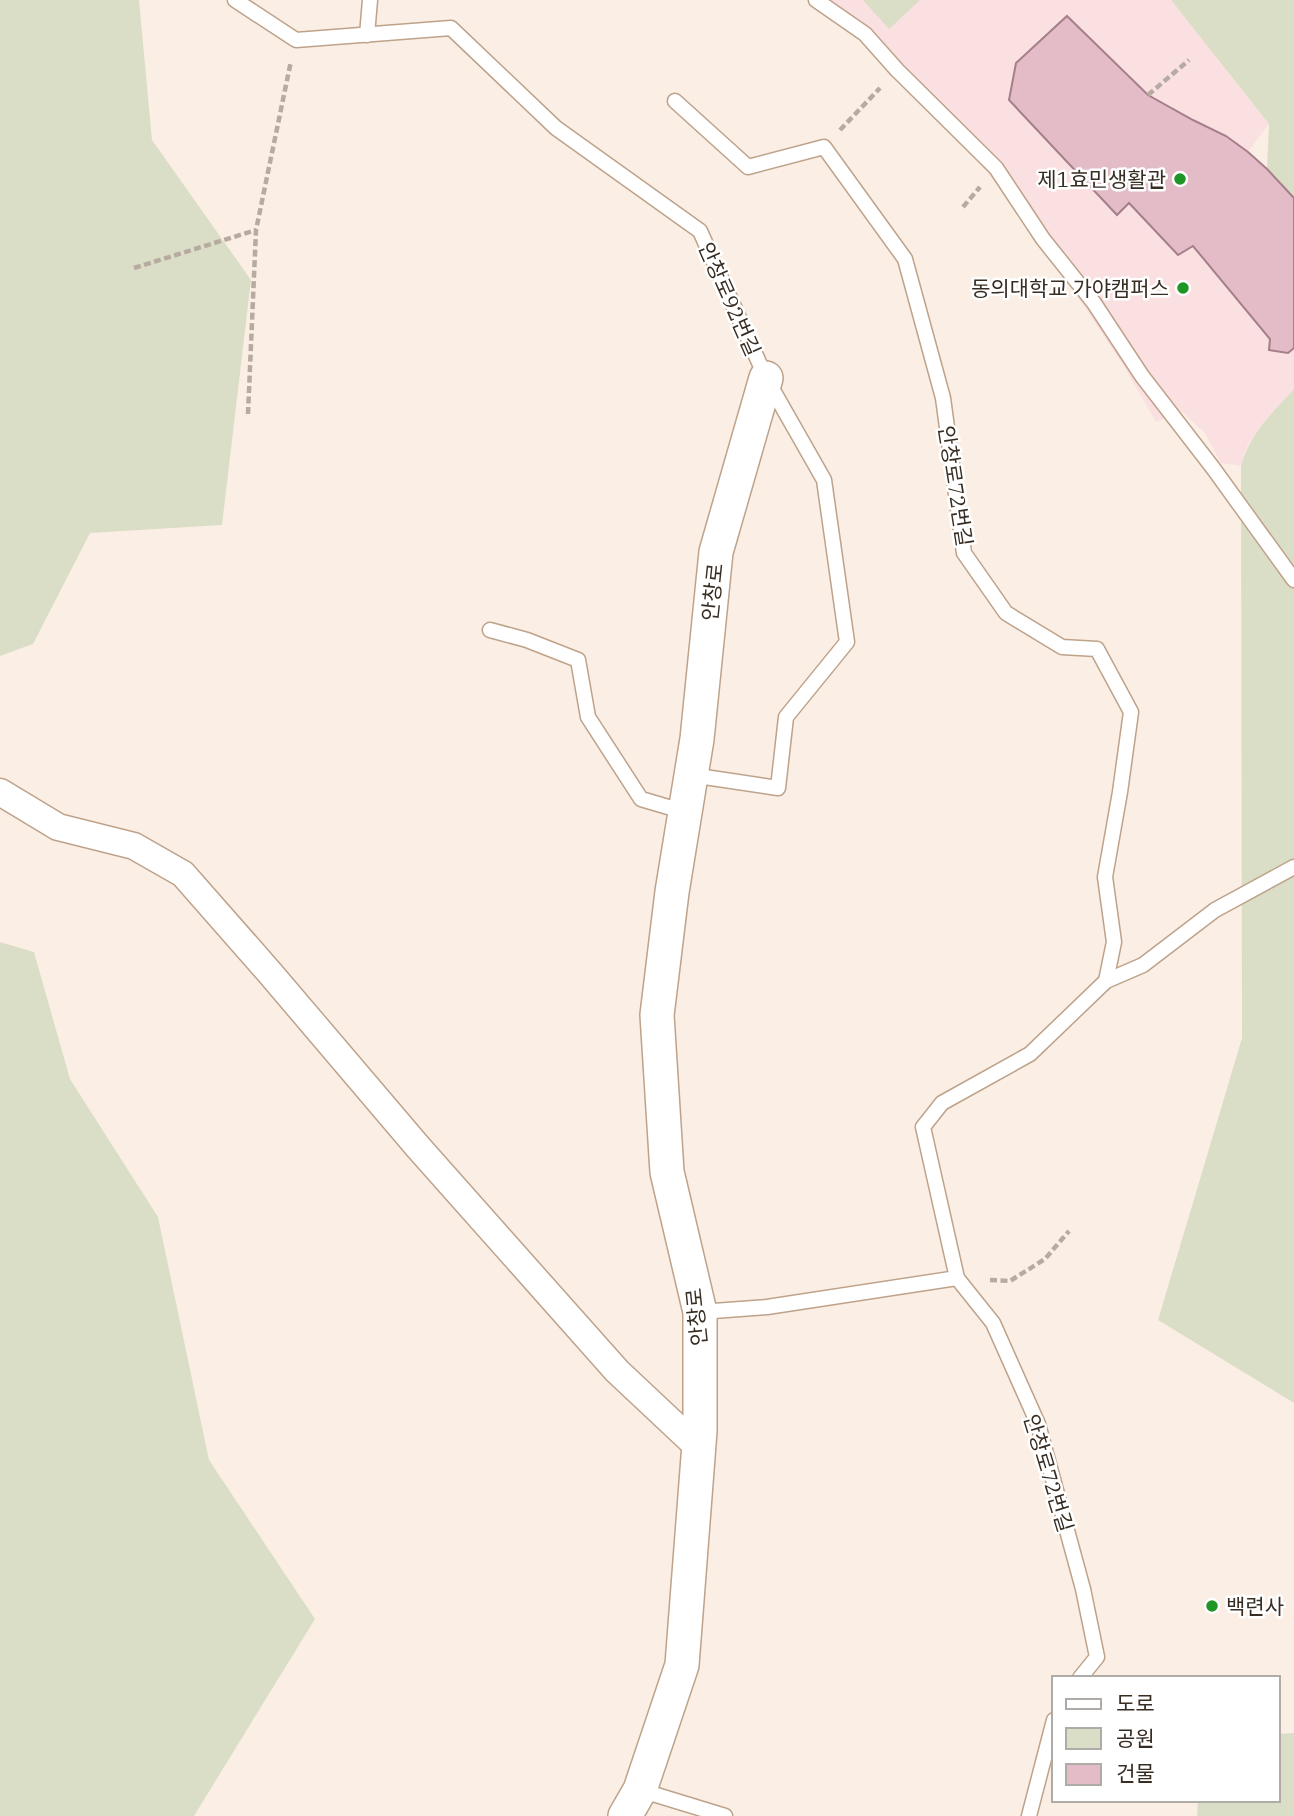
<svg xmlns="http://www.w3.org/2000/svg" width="1294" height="1816" font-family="'IBM Plex Serif','Noto Sans KR',serif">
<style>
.education{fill:#fbe0e1}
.green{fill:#dbdec6}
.building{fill:#e3bcc8;stroke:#a47f8a;stroke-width:2}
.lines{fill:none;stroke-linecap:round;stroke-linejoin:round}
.service-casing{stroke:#bea28a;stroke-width:17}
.minor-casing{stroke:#bea28a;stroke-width:29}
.tertiary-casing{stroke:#bea28a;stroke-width:36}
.path{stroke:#b7aba1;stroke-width:4.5;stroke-dasharray:7 3.5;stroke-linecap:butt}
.service{stroke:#fff;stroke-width:14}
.minor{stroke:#fff;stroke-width:26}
.tertiary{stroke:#fff;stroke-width:33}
.poi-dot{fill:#1e9524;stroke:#fff;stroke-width:2.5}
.labels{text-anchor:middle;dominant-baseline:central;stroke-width:5;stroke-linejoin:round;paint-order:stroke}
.poi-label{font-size:21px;fill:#382d23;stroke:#fff;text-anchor:end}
.street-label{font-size:21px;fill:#382d23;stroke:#fff}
</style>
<rect width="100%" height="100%" fill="#fbefe5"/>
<polygon class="education" points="826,0 1171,0 1269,124 1248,152 1294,198 1294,389 1258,429 1247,447 1241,466 1221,463 1204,432 1182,412 1156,422 1123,365 1021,211 896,69"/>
<g class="green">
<polygon points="0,0 139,0 152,140 251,280 222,525 90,533 33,644 0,656"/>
<polygon points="863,0 920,0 889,29"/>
<polygon points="1171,0 1294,0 1294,198 1267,169 1269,124"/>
<path d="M1294,389V1403L1158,1320L1242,1038L1241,466C1251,431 1270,416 1294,389Z"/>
<polygon points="0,942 34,952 70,1079 158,1217 209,1460 315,1619 194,1816 0,1816"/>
<polygon points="1294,1733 1294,1816 1197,1816 1198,1800 1278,1800 1278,1734"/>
</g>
<polygon class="building" points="1067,16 1148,95 1193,120 1226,136 1248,152 1267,169 1294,198 1294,348 1288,353 1269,350 1270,339 1193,246 1178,255 1129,203 1117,215 1009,100 1016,63"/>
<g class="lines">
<g class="service-casing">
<g id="service">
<polyline points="235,0 296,40 451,28 556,128 700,231 766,378 824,480 847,642 786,717 778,788 691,775"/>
<polyline points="816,0 865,34 897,70 996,168 1043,239 1094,303 1142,376 1213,468 1294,580"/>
<polyline points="367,35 370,0"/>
<polyline points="675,101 748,167 824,147 905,259 943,398 964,553 1006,613 1062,647 1097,649 1131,712 1120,792 1105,877 1114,942 1106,981"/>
<polyline points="490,630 527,640 578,660 588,717 641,799 685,812"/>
<polyline points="957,1278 993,1323 1038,1424 1083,1589 1097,1657 1080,1678"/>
<polyline points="700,1312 767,1307 957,1278 923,1127 942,1103 1030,1054 1106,981 1143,965 1215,910 1294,867"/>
<polyline points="640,1790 725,1816"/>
<polyline points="1029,1816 1054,1720"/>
</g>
</g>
<g class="minor-casing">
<polyline id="minor" points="0,792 58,827 134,846 183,874 270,973 418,1147 617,1371 699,1448"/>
</g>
<g class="tertiary-casing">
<polyline id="tertiary" points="625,1816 640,1790 682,1665 700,1431 700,1312 667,1172 657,1015 672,892 697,739 716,552 766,378"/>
</g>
<g class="path">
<polyline points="1148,95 1189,60"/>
<polyline points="840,130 880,88"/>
<polyline points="963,207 980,187"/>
<polyline points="134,268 256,230"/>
<polyline points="248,414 256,230 291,61"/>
<polyline points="990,1280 1010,1281 1045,1259 1069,1231"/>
</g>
<use href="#service" class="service"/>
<use href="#minor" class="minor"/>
<use href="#tertiary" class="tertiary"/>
</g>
<g class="poi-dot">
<circle cx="1180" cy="179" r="7"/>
<circle cx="1183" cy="288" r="7"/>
<circle cx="1212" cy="1606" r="7"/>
</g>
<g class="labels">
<g class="poi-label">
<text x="1166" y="179">제1효민생활관</text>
<text x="1169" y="288">동의대학교 가야캠퍼스</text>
<text x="1226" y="1606" text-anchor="start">백련사</text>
</g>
<g class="street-label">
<text transform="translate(730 299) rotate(66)">안창로92번길</text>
<text transform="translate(956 486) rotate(81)">안창로72번길</text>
<text transform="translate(712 592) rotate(-84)">안창로</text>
<text transform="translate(696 1317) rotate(-96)">안창로</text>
<text transform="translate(1049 1473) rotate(73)">안창로72번길</text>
</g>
</g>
<rect x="1052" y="1676" width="228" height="126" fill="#ffffff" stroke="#afaba7" stroke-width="2"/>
<rect x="1066" y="1699" width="35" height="10" fill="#ffffff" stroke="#afaba7" stroke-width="2"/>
<text x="1116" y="1711" font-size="21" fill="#382d23">도로</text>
<rect x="1066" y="1728" width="35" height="21" fill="#dbdec6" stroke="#afaba7" stroke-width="2"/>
<text x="1116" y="1746" font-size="21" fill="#382d23">공원</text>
<rect x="1066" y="1764" width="35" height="21" fill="#e3bcc8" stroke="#afaba7" stroke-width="2"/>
<text x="1116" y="1781" font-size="21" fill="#382d23">건물</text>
</svg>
